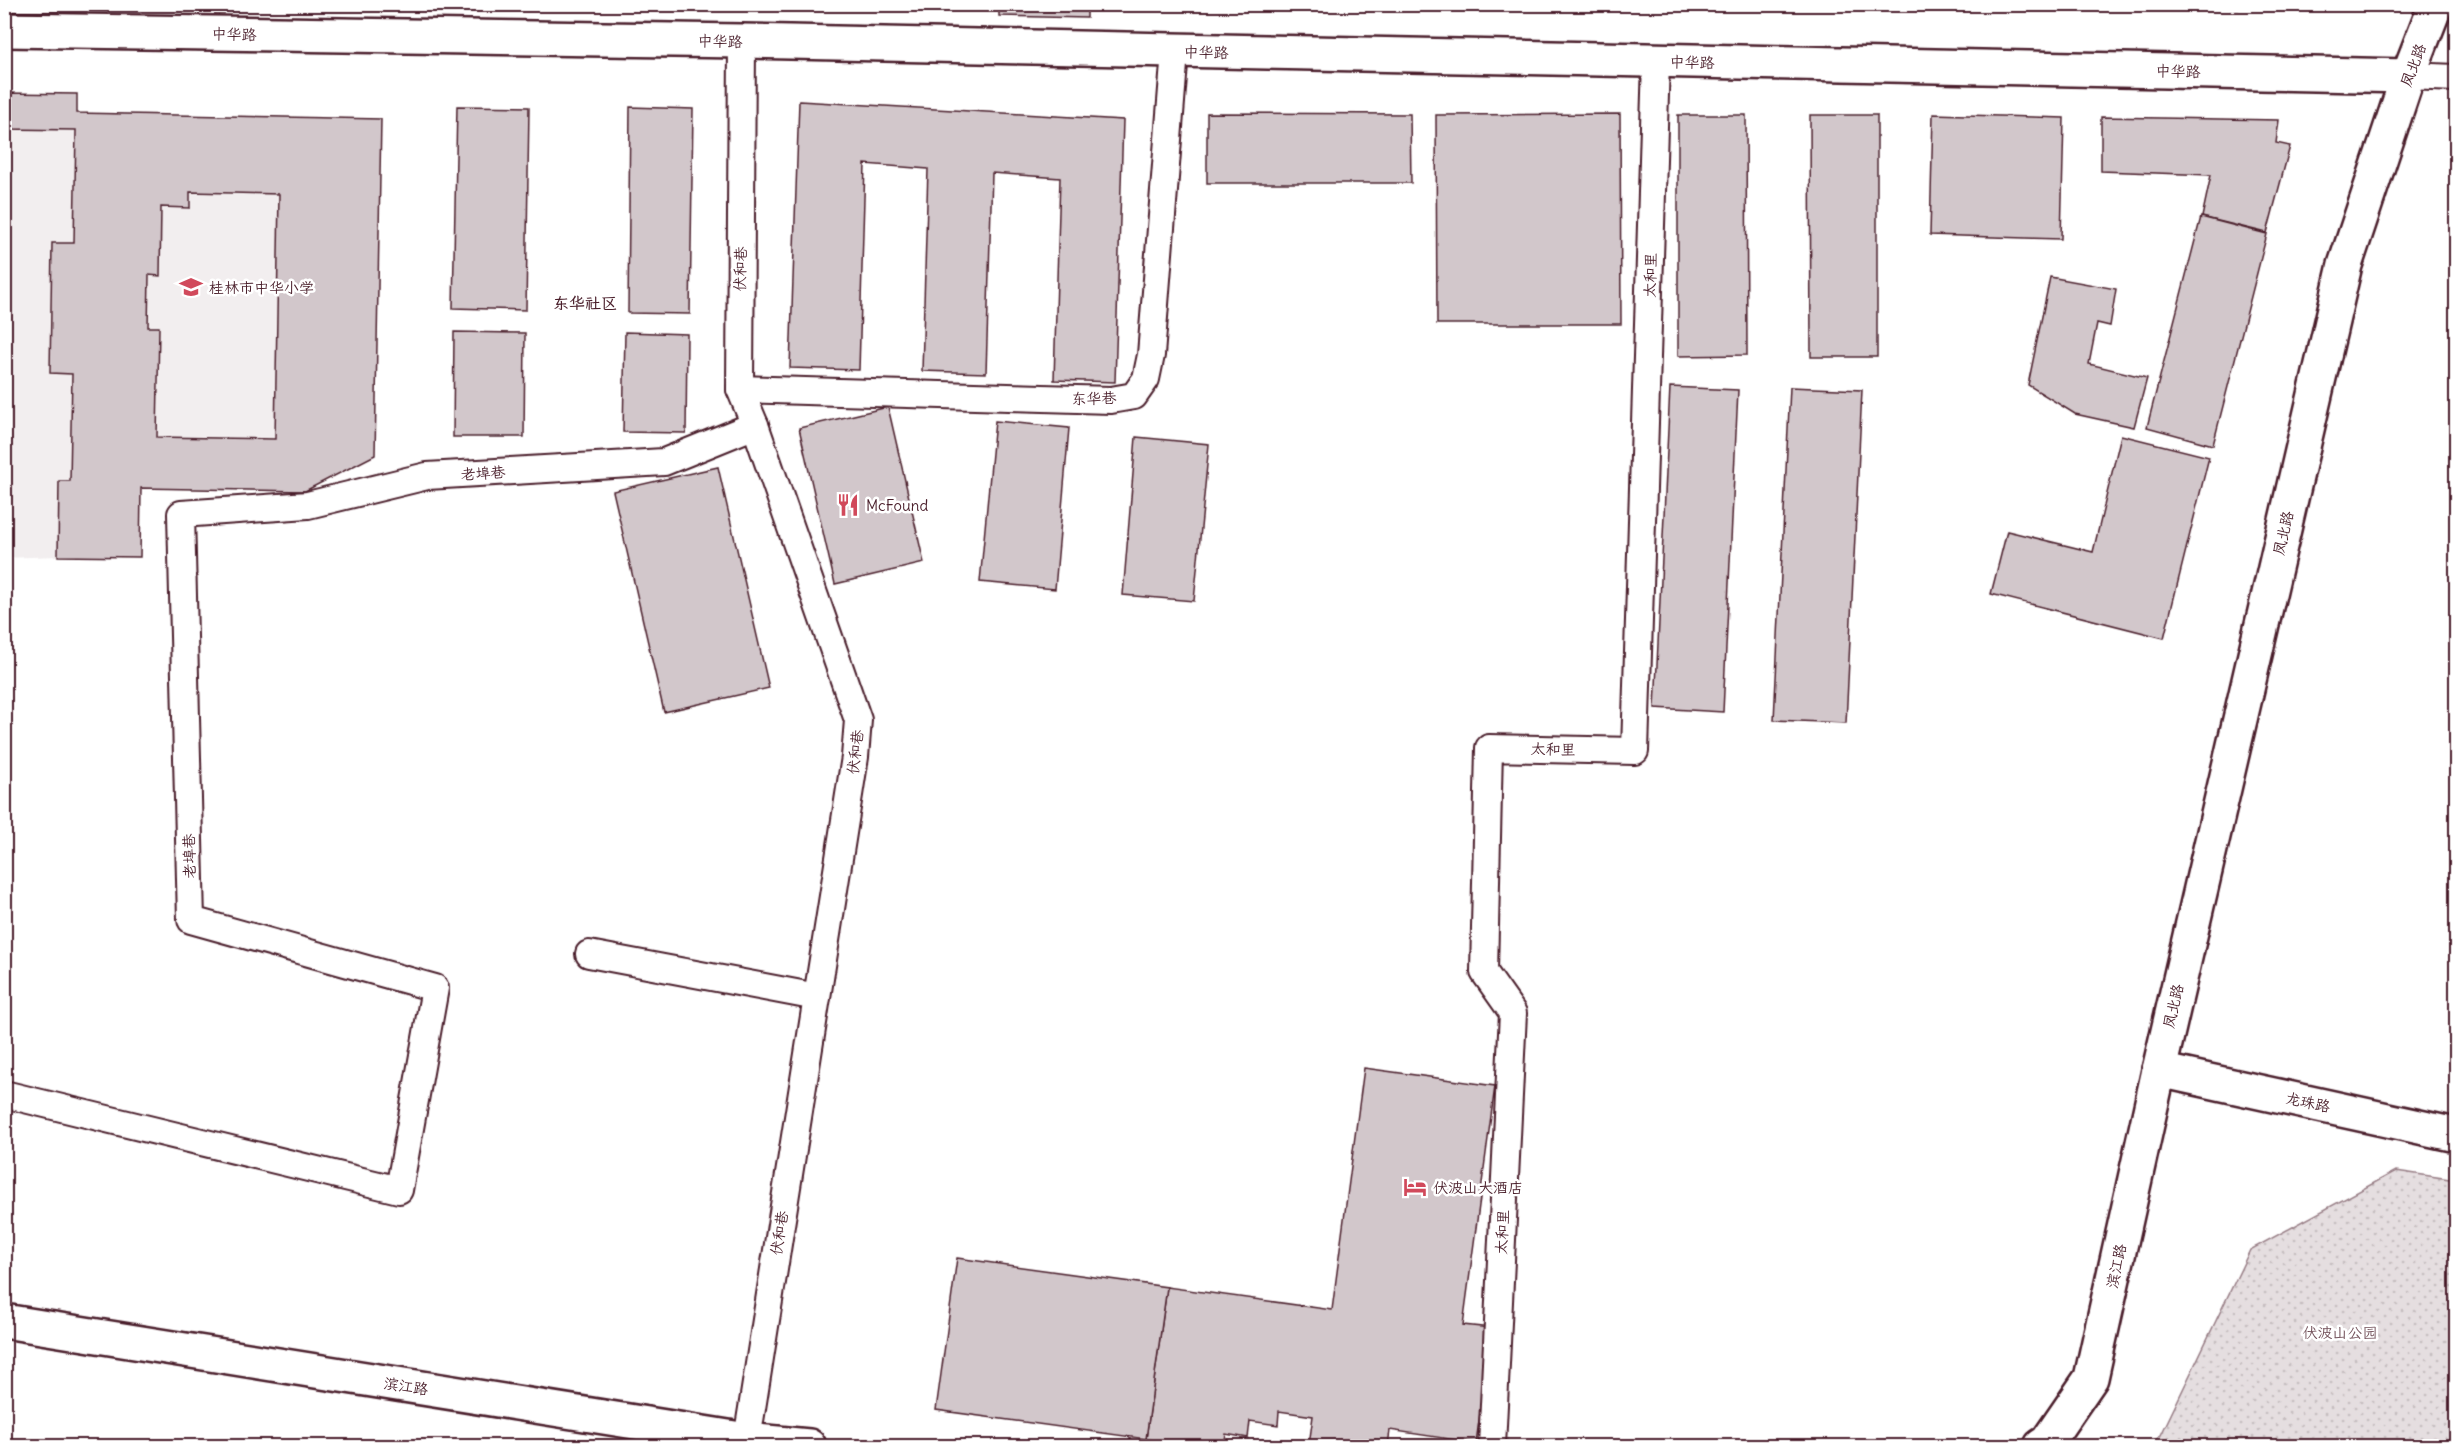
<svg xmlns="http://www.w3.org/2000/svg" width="2461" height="1451" font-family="Delius,'LXGW WenKai TC',sans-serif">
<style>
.built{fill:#f2eeef}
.park{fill:url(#park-dots);stroke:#987e86;stroke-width:1.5}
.building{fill:#d2c7cb;stroke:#4a1f2b;stroke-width:1.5;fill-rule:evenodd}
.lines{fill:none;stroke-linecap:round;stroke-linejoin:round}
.lane-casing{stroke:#4a1f2b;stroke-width:30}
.street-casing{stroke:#4a1f2b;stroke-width:38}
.secondary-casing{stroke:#4a1f2b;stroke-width:38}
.lane{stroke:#fff;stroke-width:26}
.street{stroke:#fff;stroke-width:33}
.secondary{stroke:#fff;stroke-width:33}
.labels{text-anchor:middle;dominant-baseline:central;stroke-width:5;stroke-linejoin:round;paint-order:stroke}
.street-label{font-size:15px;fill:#4a1f2b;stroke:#fff}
.poi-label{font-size:15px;fill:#4a1f2b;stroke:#fff;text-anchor:start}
.park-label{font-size:15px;fill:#714f58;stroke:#fff}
.neighbourhood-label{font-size:16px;font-weight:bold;fill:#4a1f2b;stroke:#fff}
</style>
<defs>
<pattern id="park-dots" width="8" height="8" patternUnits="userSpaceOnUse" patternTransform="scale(1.5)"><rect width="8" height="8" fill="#e5dee0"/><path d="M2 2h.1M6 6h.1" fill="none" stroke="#c6bec0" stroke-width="1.8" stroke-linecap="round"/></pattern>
</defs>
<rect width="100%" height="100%" fill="#fff"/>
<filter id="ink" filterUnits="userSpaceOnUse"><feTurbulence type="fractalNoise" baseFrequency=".0167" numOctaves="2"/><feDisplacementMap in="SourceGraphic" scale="12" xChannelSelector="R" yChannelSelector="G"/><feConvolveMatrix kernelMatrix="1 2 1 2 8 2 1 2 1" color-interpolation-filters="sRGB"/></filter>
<g filter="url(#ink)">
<polygon class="built" points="4,93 77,94 77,113 381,119 375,455 305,491 141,488 140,557 58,556 5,558"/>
<polygon class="park" points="2396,1171 2456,1180 2456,1446 2149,1446 2161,1435 2250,1250"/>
<g class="building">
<polygon points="999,4 1087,4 1087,18 999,16"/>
<polygon points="1352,4 1443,4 1443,9 1352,8"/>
<polygon points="2034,4 2304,4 2304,9"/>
<path d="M4,93L77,94V113L381,119L375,455L305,491L141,488L140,557L58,556L59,481H70L72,374L50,373L52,243H74L76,130L4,129ZM190,192L279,194L275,439L157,437L159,327H148L149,275L160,276L161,207L190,208Z"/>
<polygon points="799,101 1123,120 1115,382 1054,380 1060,178 992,173 986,373 922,371 928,169 865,164 859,370 790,368"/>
<polygon points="457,106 529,107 526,310 453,308"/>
<polygon points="630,107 693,109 690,314 628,313"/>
<polygon points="1207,113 1410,114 1411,183 1207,183"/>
<polygon points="1620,114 1621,324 1437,324 1436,115"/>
<polygon points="1933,114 2064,118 2061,239 1930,235"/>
<polygon points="1678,115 1746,115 1747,355 1678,356"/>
<polygon points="1810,115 1877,115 1877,357 1811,357"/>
<polygon points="2101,117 2279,120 2276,143 2290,146 2267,233 2202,217 2211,175 2101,171"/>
<polygon points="2201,217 2267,234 2213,445 2147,427"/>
<polygon points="2050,277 2116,289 2110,326 2097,323 2089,364 2147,378 2134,427 2075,414 2028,385"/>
<polygon points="454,332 525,333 524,437 453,437"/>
<polygon points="625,332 687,334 686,433 623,432"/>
<polygon points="1670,387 1738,390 1723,712 1655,708"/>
<polygon points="1790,387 1862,390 1846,723 1774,720"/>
<polygon points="888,407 924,563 835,584 799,428"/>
<polygon points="995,421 1069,428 1055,589 980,582"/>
<polygon points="2121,435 2209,457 2164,638 1991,594 2007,531 2093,552"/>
<polygon points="1136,437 1209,444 1194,601 1123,595"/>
<polygon points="718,467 769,688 664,712 613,491"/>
<polygon points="1364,1068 1495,1086 1463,1325 1491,1328 1476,1443 1390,1430 1388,1446 1309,1445 1313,1416 1279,1411 1278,1425 1250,1421 1248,1438 1226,1434 1224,1446 1203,1446 1146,1439 1167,1287 1332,1310"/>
<polygon points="957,1258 1167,1287 1146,1439 936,1410"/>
</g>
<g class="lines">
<g class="lane-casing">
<g id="lane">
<polyline points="742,41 740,389 755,425 858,720 855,757 747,1440"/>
<polyline points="2408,76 2456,78"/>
<polyline points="740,389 1111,400 1134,396 1146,379 1151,355 1175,51"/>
<polyline points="589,954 817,997"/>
<polyline points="4,1094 399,1190 435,988 191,920 181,514 308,505 427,476 664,462 755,425"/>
<polyline points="1492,1446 1513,1013 1484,972 1489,748 1635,751 1656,61"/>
</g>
</g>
<g class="street-casing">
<polyline id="street" points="4,30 742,41 2408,76"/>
</g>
<g class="secondary-casing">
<g id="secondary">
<polyline points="2159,1070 2456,1135"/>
<polyline points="4,1321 747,1440 809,1446"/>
<polyline points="2041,1446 2047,1442 2091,1378 2159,1070 2345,265 2408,76 2436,4"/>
</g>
</g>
<use href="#lane" class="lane"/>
<use href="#street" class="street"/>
<use href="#secondary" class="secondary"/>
</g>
</g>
<defs>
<g id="school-bare" transform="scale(1.8)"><path d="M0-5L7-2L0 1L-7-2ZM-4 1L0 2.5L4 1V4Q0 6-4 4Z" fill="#d1495b" stroke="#fff" stroke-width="2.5" paint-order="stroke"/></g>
<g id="restaurant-bare" transform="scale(1.8)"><path d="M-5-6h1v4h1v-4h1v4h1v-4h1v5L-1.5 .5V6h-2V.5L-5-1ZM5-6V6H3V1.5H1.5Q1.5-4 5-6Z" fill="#d1495b" stroke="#fff" stroke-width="2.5" paint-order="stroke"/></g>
<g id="hotel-bare" transform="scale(1.8)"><path d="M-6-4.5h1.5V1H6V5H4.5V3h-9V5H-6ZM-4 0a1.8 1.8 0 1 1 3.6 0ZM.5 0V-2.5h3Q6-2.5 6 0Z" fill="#d1495b" stroke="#fff" stroke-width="2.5" paint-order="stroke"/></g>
</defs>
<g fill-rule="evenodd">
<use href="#school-bare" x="191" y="287"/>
<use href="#restaurant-bare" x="848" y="505"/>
<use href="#hotel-bare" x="1415" y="1187"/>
</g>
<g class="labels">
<g class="street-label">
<text transform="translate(234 34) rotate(1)">中华路</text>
<text transform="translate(720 41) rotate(1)">中华路</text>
<text transform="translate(1206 52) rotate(1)">中华路</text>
<text transform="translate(1692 62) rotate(1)">中华路</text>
<text transform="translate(2413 65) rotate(-69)">凤北路</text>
<text transform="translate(2178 71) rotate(1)">中华路</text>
<text transform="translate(740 269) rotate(-89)">伏和巷</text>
<text transform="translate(1650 275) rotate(-88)">太和里</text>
<text transform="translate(1094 398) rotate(-1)">东华巷</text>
<text transform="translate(483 473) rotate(-4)">老埠巷</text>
<text transform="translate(2283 533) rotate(-77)">凤北路</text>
<text transform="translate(1553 749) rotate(1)">太和里</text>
<text transform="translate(855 752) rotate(-83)">伏和巷</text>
<text transform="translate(189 856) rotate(-91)">老埠巷</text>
<text transform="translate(2173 1006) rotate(-77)">凤北路</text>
<text transform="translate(2308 1102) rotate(12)">龙珠路</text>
<text transform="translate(1502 1232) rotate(-87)">太和里</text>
<text transform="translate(779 1233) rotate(-81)">伏和巷</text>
<text transform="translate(2116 1266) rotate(-78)">滨江路</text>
<text transform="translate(406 1386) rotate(9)">滨江路</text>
</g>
<g class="poi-label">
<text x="209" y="287">桂林市中华小学</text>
<text x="866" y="505">McFound</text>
<text x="1433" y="1187">伏波山大酒店</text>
</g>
<g class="park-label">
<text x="2340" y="1332">伏波山公园</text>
</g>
<g class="neighbourhood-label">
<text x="585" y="303">东华社区</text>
</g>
</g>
<rect width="2461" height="1451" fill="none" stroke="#fff" stroke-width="24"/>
<rect x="12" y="12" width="2437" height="1427" fill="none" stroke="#4a1f2b" stroke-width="2" filter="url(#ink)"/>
</svg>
